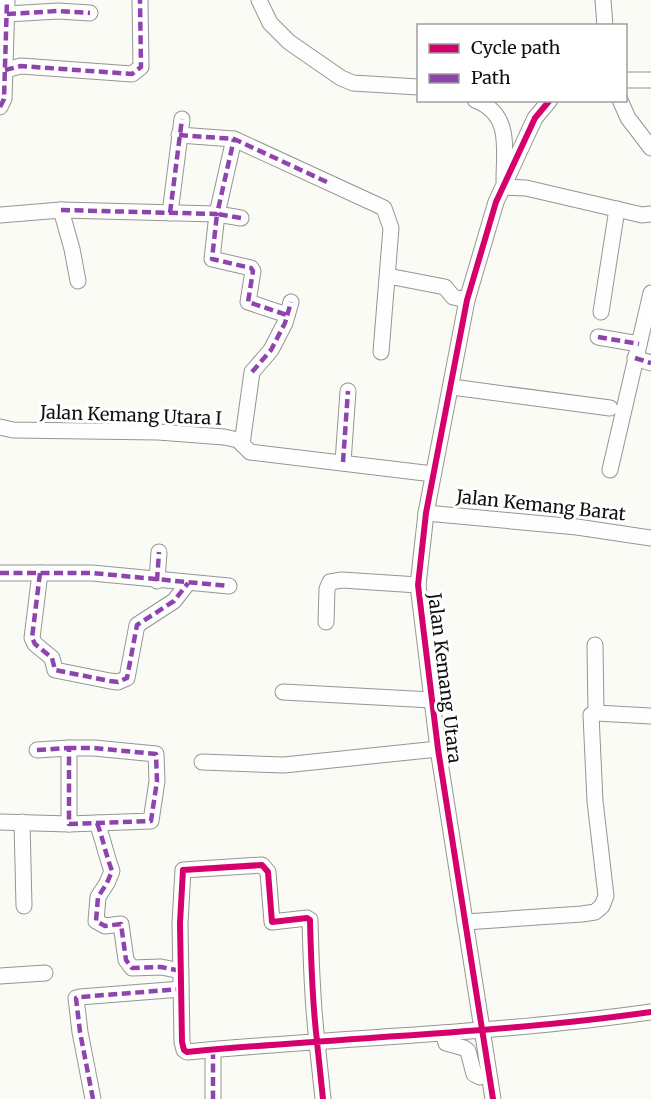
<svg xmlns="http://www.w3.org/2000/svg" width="651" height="1099" font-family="Merriweather,serif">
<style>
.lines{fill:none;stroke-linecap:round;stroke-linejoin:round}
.minor-casing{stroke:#959593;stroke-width:17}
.minor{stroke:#fefefe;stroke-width:15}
.quiet{stroke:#8e44ad;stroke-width:4.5;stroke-dasharray:9 4.5;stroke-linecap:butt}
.cycleway-casing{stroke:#fff;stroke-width:10}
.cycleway{stroke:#d6006c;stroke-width:6}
.labels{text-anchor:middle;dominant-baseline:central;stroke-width:6;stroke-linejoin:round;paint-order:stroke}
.street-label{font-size:18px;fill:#0f0f0f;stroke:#fff}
</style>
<rect width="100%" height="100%" fill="#fbfbf5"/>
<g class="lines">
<g class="minor-casing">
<g id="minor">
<polyline points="259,0 270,23 289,42 341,78 353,83 418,87"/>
<polyline points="603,0 605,26"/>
<polyline points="7,14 58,11 90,13"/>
<polyline points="5,70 21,66 132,74 141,67 140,0"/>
<polyline points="626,80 651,80"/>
<path d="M475,100C512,114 504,148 504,181"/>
<polyline points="620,100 628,118 651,148"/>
<polyline points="0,107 4,99 7,0"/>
<polyline points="179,135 234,139 384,208 391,228 381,352"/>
<polyline points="504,187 526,188 642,215 651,214"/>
<polyline points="61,210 72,249 78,281"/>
<polyline points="170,213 182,119"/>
<polyline points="0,215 61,210 217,214 234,139"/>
<polyline points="241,218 217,214 212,259 251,268 253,271 248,302 287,315"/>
<polyline points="388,276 445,287 453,297 467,300"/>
<polyline points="601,312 617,209"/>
<polyline points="598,337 639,344"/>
<polyline points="635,358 651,363"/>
<polyline points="452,387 610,408"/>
<polyline points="0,427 13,430 158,432 224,437 238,440 250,452 433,474"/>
<polyline points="242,444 252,372 271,350 285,323 291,302"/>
<polyline points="343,462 348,391"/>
<polyline points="610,470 651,293"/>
<polyline points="426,513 577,527 651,538"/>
<polyline points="0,573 92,573 229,586"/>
<polyline points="40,573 32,638 35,644 52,658 55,670 110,681 118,682 127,678 137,625 174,601 188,583"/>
<polyline points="157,581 159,552"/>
<polyline points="326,622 327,589 330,582 342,580 418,585"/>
<polyline points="595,645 596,713"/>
<polyline points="283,692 432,700"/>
<polyline points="37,750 69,748 69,824"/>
<polyline points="202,762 284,765 438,749"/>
<polyline points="0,822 69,824 151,821 157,781 156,754 94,748 69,748"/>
<polyline points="22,822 24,906"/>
<path d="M97,823C103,839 106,855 112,871L107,883L98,897L96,921L105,926L121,924L126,960L132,968L161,967L181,971"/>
<polyline points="465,922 582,914 595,912 602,906 606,896 595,801 591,715 596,713 651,716"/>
<polyline points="0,976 45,973"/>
<polyline points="443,1033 446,1043 464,1048 468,1051 474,1074 480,1077"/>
<polyline points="213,1050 213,1099"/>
<polyline points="93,1099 80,1032 76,998 80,997 181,989"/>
<path d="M323,1099L317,1042V1041C312,1001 311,960 310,920L307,918L272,922L268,872L262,865L183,870L180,923L182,1042L184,1050L187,1052C342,1037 497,1034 651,1012"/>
<polyline points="493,1099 438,749 418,585 426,513 467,300 496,202 535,118 550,100"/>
</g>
</g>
<use href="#minor" class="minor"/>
<g class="quiet">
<polyline points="7,14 58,11 90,13"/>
<polyline points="5,70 21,66 132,74 141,67 140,0"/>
<polyline points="0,107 4,99 7,0"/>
<polyline points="179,135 234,139 329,183"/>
<polyline points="61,210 217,214 234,139"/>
<polyline points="170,213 182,119"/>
<polyline points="241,218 217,214 212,259 251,268 253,271 248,302 287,315"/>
<polyline points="598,337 639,344"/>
<polyline points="635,358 651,363"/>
<polyline points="252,372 271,350 285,323 291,302"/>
<polyline points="343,462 348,391"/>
<polyline points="0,573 92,573 229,586"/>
<polyline points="40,573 32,638 35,644 52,658 55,670 110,681 118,682 127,678 137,625 174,601 188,583"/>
<polyline points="157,581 159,552"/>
<polyline points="37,750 69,748 69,824 151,821 157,781 156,754 94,748 69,748"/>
<path d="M97,823C103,839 106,855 112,871L107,883L98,897L96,921L105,926L121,924L126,960L132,968L161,967L181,971"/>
<polyline points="213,1050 213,1099"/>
<polyline points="93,1099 80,1032 76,998 80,997 181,989"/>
</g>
<g class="cycleway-casing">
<g id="cycleway">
<path d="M323,1099L317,1042V1041C312,1001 311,960 310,920L307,918L272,922L268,872L262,865L183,870L180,923L182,1042L184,1050L187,1052C342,1037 497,1034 651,1012"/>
<polyline points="493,1099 438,749 418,585 426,513 467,300 496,202 535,118 550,100"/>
</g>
</g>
<use href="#cycleway" class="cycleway"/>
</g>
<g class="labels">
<g class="street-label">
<text transform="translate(131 415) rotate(2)">Jalan Kemang Utara I</text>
<text transform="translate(541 505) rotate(6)">Jalan Kemang Barat</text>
<text transform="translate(445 678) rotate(83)">Jalan Kemang Utara</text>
</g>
</g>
<rect x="417" y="24" width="210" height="78" fill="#ffffff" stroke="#9f9f9f" stroke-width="1.5"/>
<rect x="429" y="44" width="30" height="9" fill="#d6006c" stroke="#9f9f9f" stroke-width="1.5"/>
<text x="471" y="54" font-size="18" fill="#0f0f0f">Cycle path</text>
<rect x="429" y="74" width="30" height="9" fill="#8e44ad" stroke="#9f9f9f" stroke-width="1.5"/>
<text x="471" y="84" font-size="18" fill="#0f0f0f">Path</text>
</svg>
